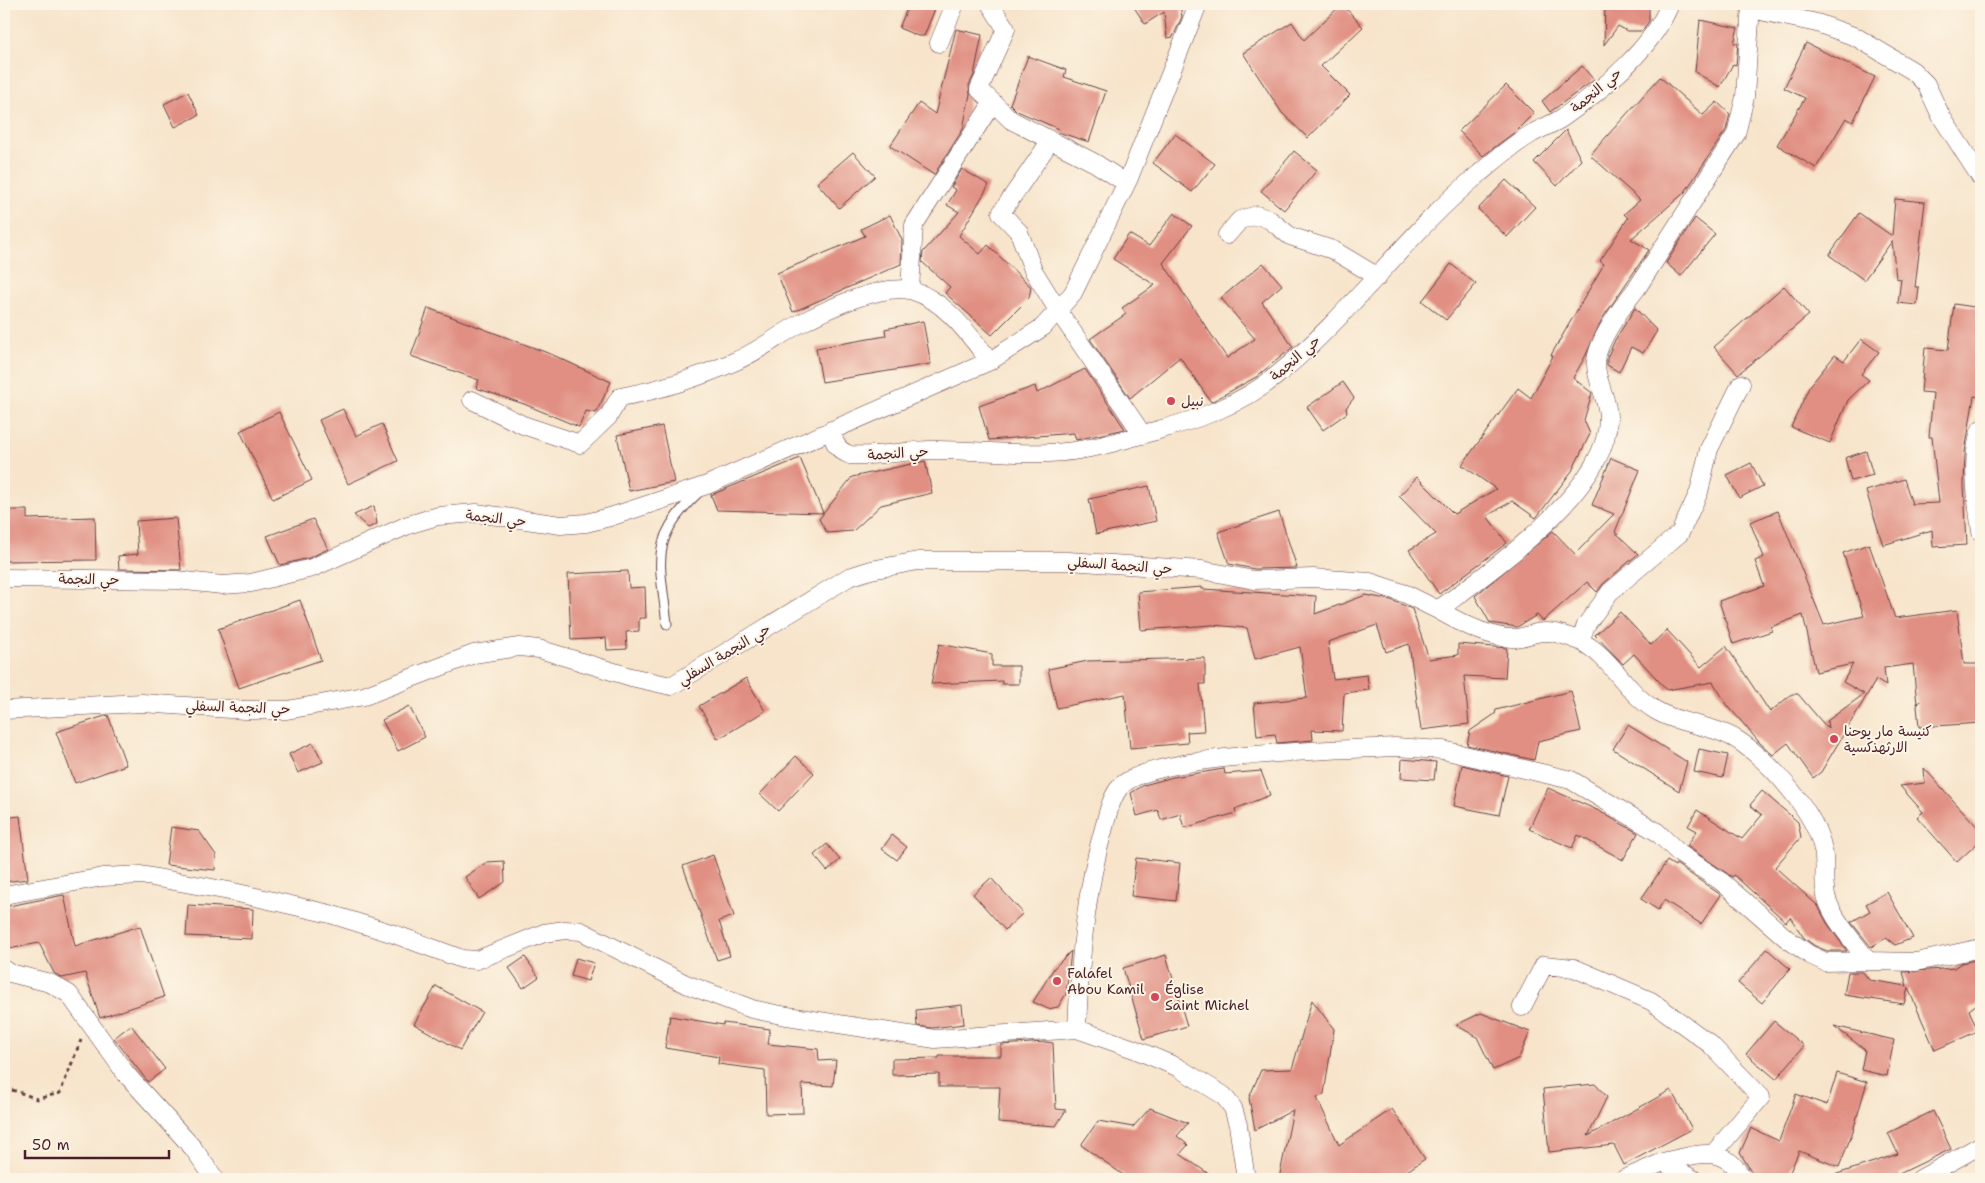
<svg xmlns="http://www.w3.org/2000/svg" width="1985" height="1183" viewBox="0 0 1985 1183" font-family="'Shantell Sans','Playpen Sans Arabic',sans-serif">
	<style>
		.building { fill: #e08f82 }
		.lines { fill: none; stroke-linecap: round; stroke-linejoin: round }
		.lane-casing { stroke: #643d43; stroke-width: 11 }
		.street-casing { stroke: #643d43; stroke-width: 19 }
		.path { stroke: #643d43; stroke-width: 3; stroke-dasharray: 4 4; stroke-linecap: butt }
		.lane { stroke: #fff; stroke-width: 9 }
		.street { stroke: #fff; stroke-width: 18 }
		.poi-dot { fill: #d1495b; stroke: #fcf5e5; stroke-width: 2 }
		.labels { text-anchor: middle; stroke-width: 4; stroke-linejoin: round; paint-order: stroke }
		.street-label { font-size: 14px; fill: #4a1f2b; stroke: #fcf5e5 }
		.poi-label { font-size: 14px; fill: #4a1f2b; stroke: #fcf5e5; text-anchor: start }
	</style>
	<rect width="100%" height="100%" fill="#fcf5e5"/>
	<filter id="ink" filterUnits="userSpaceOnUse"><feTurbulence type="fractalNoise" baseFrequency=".02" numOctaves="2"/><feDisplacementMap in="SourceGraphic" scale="10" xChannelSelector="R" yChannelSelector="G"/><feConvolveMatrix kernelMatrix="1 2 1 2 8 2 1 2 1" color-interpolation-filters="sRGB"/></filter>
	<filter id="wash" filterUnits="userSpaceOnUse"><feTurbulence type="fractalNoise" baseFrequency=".0096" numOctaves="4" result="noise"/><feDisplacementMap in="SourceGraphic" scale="20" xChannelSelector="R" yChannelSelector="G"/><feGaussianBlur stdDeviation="1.12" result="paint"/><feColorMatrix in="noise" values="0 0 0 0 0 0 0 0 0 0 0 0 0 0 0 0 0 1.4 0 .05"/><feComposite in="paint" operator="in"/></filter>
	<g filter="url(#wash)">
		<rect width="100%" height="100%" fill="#f7e4cb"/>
		<g id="blocks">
			<path class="building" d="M909,4h28l-13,32h-6l-19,-8z
				M1132,4h48l2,13 -9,20 -6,1 -3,-26 -19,12z
				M1342,4l21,23 -42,39 29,29 -42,43 -26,-25 -39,-60 49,-31 12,18z
				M1605,4h44v17l-7,10h-15l-9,-5 -14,19z
				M1700,20l38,8 -4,15h4l-2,22 -3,-1 -13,23 -25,-15z
				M956,29l26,6 -8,40 -5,10 1,9 -7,35 -29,46 -44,-29 29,-43 16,11z
				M1806,43l69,34 -22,45 -7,-4 -30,50 -39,-23 28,-47 -21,-10z
				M1028,56l38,14 -2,7 42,14 -17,51 -31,-10 1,-3 -42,-18 -7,-7z
				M1582,66l12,14 -44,32 -8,-11z
				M1660,77l43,38 14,-13 13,12 -4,16 -41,62 -54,47 18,11 -47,69 -16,36 -13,23 19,15 -8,27 6,14 -18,37 -36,47 -24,-17 -25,15 20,27 -68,51 -30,-44 27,-16 -37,-38 18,-19 37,37 42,-25 -34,-24 56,-77 13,10 22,-42 -2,-1 53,-91 -4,-3 28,-43 -4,-4 16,-14 -50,-45z
				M1506,85l28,28 -19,19 -32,24 -24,-25z
				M188,92l11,23 -24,12 -11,-23z
				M1566,130l15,30 -24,26 -23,-24z
				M1175,134l40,30 -23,28 -39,-29z
				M1294,151l23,19 -33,40 -23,-19z
				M853,152l22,24 -36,32 -22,-25z
				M962,169l27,16 -30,51 21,18 8,-9 43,42 -2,11 -37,37 -47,-42 5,-6 -28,-25 1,-10 36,-40 -12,-7 9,-15 -5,-3z
				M1506,180l29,27 -28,30 -29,-28z
				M1895,199l30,3 -10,85h4l-2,18 -19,-2 3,-24 -5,-1 -4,-37 -28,39 -35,-25 30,-42 33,23z
				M1174,213l18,13 -29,37 64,95 28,-19 -34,-41 42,-35 19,22 -20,17 31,45 -37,30 -45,25 -31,-45 -50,41 -40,-59 36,-25 -4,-6 33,-23 -42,-26 16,-25 20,12z
				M890,215l12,25 -1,24 -108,48 -16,-39 88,-37 -4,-7z
				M1695,218l20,16 -34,42 -15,-13z
				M1451,264l25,20 -30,36 -24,-19z
				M1784,286l25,29 -71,59 -24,-27z
				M1954,304l27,4 -1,89 -6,-1 -9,56 -1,34 3,59 -34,2 -1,-17 -49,15 -17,-54 38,-12 8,25 27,-1 -7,-66h-3l4,-44 -12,-1 4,-44 23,2z
				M428,308l125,47 58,27 -15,31 -10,-2 -7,16 -55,-23 -48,-16 3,-8 -68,-24z
				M1635,308l22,23 -14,22 -12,-6 -12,25 -12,-7v-7l8,-18z
				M923,321l8,43 -109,18 -6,-34 70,-12 -1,-7z
				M1861,339l18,13 -18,22 8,6 -21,20 -18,43 -39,-16 18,-40 26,-32 9,6z
				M1085,369l40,60 -49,11 -2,-7 -85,7 -10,-34 56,-20 2,7z
				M1343,382l11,16 -8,10 1,5 -24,17 -16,-23z
				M343,409l13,27 26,-12 16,37 -50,23 -29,-64z
				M279,412l33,68 -39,19 -33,-68z
				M662,426l12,56 -45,9 -12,-56z
				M1866,451l7,24 -22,6 -6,-23z
				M800,458l23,55 -106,-3 -6,-15z
				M1611,458l29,12 -25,62 23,22 -35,30 -6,8 -10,-10 -44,39 -6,-6 -20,12 -27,-4 -15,-27 78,-65 22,23 39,-40 -22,-9z
				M925,461l7,32 -51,12 -28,26 -26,2 -8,-14 33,-42z
				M1751,463l12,23 -24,12 -12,-23z
				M1149,486l7,35 -60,13 -7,-35z
				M374,506l3,18 -9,4 -14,-13z
				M4,510h23v9l68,-2 1,43 -92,1z
				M1778,511l46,114 40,-9 -21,-63 26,-9 26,74 62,-8 7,54h17v59l-62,4 -2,-21 3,-5 -3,3 -4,-40 -29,4 2,18 -10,-6 -55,92 -8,6 -25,-35 -15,12 -14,-13 -31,-36 -15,-24 -46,8 -33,-36 -11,10 -28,-29 25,-23 31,33 16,-15 34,37 25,-21 44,66 22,-18h6l30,35 -1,-8 37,-27 -21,-12 10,-18 -37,8 -13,-57 -32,12 1,4 -39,13 -14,-43 45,-15 -9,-25 9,-4 -14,-35z
				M1279,512l18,56 -42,1 -26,-5 -11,-32z
				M176,518l5,52 -62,-1 -1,-13 20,-2 -2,-33z
				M313,519l15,30 -19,9 -29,7 -13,-29z
				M628,571l1,17 16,-1 1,31h-7v13l-13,1 1,17 -20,1 -1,-12 -35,2 -3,-66z
				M1202,587v2l114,7 -1,18 51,-19 25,5 21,9 17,50 29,-4v-11l49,4 -2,30 -41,-2 5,48 -48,6 -12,-86 -23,8 -9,-27 -49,17 5,37 34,-4 2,15 -25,3 -2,38 -30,-1 1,10 -36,3 -2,-9 -18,2 -3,-33 53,-5 -7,-51 -45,12 -8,-31 -35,-3 -71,5 -3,-38z
				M300,600l21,60 -82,28 -21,-59z
				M939,644l53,10v12h27v18h-17v-3l-71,3z
				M1205,658v26h-5l4,47 -17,1 1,11 -58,5 -5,-54 -68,14 -9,-39 40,-8z
				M746,678l19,33 -47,28 -19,-33z
				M1571,691l10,40 -43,10 -4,19 -67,-15 3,-14 25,-17 1,-4z
				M409,706l16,31 -27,14 -16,-31z
				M108,715l18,50 -51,18 -19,-51z
				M1628,725l59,37 -8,29 -66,-42z
				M313,743l10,19 -25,11 -9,-19z
				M1699,749l29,6 -5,23 -29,-6z
				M796,756l18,17 -36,38 -18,-17z
				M1402,759l34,3 -2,18 -33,-2z
				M1462,765l46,11 -9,39 -45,-9z
				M1924,768l57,63v9l-24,22 -40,-45 6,-5 -23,-26 25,-3z
				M1224,769l1,5 36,-3 9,24 -35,14 1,4 -52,15 -4,-14 -19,6 -3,-10 -21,6 -6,-23 13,-8 29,-8z
				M1548,788l51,23 39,22 -15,27 -45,-25 -6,13 -43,-19z
				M1762,791l36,31 3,15 -26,30 43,39 9,17 20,28h-20l-12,-5 -11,-8 -14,-21 -4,5 -52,-47 -2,2 -45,-31 10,-15 -9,-5 9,-16 45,29 20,-24 -12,-10z
				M20,816l8,63 -24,3v-64z
				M171,827l28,4 17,24 -1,15 -49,-5z
				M892,835l15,12 -10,13 -15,-11z
				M827,844l13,16 -13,11 -13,-16z
				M713,855l21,61 -15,5 11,35 -13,4 -34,-94z
				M1136,858l44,5 -4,38 -45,-5z
				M504,861l1,21 -26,17 -14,-22 22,-15z
				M1667,861l8,5 1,-2 45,31 -20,29 -37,-24 -6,10 -17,-11z
				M991,878l32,35 -18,17 -32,-36z
				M1887,892l26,46 -18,7 -9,-7 -15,9 -20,-25 19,-11 -4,-7z
				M64,895l11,51 65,-20 24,71 -64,21 -15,-45 -23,5 -8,-5 -15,-30 -35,7v-43z
				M188,905l65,4 -1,30 -66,-3z
				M1767,949l23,20 -28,34 -24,-20z
				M1071,951l-5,43 -8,13 -10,2 -15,-7 21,-34z
				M1166,955l21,71 -43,13 -21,-71z
				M525,957l14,20 -16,11 -14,-20z
				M576,958l18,5 -6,18 -17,-5z
				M1981,959v42l-12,9 9,21 -43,19 -27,-62 -4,16 -60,-9 4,-23h15l6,8 38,6 -4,-14 51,-4 7,-5z
				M436,986l46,26 -22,38 -46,-26z
				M1312,1000l22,29 -10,65 -7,4 22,47 53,-36 33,50 -30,20h-116l14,-69 -38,20 -6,-32 12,-28 31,-1z
				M962,1005l2,19 -32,4 -15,-2 -1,-16z
				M1481,1013l49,19 -11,26 -26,12 -16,-33 -21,-12z
				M670,1016l53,9v-2l47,6 -2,15 50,5 1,12 17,-1 -3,26 -31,-2 1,29 -37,1 -1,-44 -47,-6 1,-7 -54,-9z
				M1774,1021l30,25 -28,33 -30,-25z
				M131,1025l34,44 -17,13 -34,-44z
				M1834,1026l60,14 -7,36 -26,-6 4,-20z
				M1045,1042l8,1 3,66 10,1 -10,16 -58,-4 2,-35h-61v-13l-47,1v-16l47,-1v-2h62v-11z
				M1837,1073l30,9 -14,49 -14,36 -40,-16 -12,28h-31l-16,-26 11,-25 28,13 17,-47 31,11z
				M1595,1084l12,13 -19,39 83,-46 21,39 -68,36 -10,-20 -65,7 -6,-63z
				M1150,1108l38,15 -11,13 11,9 -8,9 36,25h-87l-48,-34 17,-24 35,6z
				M1933,1111l18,38 -52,25 2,5h-69l-1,-3 67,-22 -10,-21z"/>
		</g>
	</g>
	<g filter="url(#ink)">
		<use href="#blocks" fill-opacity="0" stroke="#643d43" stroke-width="1"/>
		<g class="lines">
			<g class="lane-casing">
				<path id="lane" d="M667,624c-7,-63 -19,-85 32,-132"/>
			</g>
			<g class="street-casing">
				<path id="street" d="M990,4l16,25 -27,60 32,31 84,43 31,20
					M1751,4l-6,93 -9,37 -99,154c-13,16 -42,55 -41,76 0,18 13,37 12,55 0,71 -118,152 -170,191 19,11 49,27 73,28 11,1 22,-6 33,-6 11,-1 26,5 36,9 32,16 45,51 75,69 27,16 61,14 87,33 30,21 74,70 81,107 4,18 -2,34 5,52 8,21 27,41 40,59l48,1 65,-14
					M1751,9l66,14 39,14 57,34 13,13 15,32 40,62
					M939,43l16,-39
					M1051,140l-50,73 18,19 14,38 26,42 84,123
					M1227,235l13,-15 17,-5 13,5 20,16 43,14 45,27
					M910,290l4,-65 79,-123
					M472,400l51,25 57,19 28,-27 12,-20c40,-7 78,-19 116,-36 23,-10 43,-26 65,-38 26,-14 83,-41 112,-32 33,10 56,44 77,70
					M1981,429c-11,27 -4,74 0,103
					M831,430c3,13 6,20 19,25 27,2 53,-4 80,-5 39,-1 79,5 119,3 36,-1 71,-12 106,-22 44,-12 85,-26 121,-55 75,-61 130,-142 204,-203 16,-14 33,-28 51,-39 10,-6 22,-10 31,-16 39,-27 90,-69 108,-114
					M4,578l173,2 45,5 29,-2 61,-15 96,-43 30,-9 38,-3 85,12 25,-2 24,-6 97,-32 283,-124 53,-34 30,-34 56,-115 69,-174
					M1580,641l6,-16 24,-33 70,-59 19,-41 10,-43 32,-65
					M4,710l138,-7 103,7h42l77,-14 110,-42 45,-7 20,2 92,28 40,9 178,-109 22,-7 47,-9h150l134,9 52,10 59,-2 57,4 36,12 32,16
					M4,895l99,-18 38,-2 88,16 101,23 64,20 68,25 15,1 67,-27 21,-3 16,1 105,53 66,25 29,6 154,24 142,-10 57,20 43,18 46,28 10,13 5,17 8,54
					M4,969l6,4 40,10 19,11 57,80 67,74 22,31
					M1522,1007l22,-42 30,3 77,33 59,43 51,53 -47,56
					M1077,1029c3,-70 8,-138 28,-205 3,-12 7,-29 16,-38 33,-33 222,-36 274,-39l48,3 128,30 86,52 23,22 42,28 64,56 24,17 15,7 43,-1
					M1663,1162c34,-7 60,-20 80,17
					M1624,1179l39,-17 30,17
					M1920,1179l61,-34"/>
			</g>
			<path class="path" d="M4,1089l12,2 21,8 23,-6 21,-53"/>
			<use href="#lane" class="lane"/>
			<use href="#street" class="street"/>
		</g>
	</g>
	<g class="poi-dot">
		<circle cx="1171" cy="401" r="5"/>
		<circle cx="1834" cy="739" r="5"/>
		<circle cx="1057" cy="981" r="5"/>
		<circle cx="1155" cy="997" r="5"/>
	</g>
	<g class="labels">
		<g class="street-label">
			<text transform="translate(1596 90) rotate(-40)" y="5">حي النجمة</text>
			<text transform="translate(1295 358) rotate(-41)" y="5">حي النجمة</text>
			<text transform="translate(898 453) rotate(-4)" y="5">حي النجمة</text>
			<text transform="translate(496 518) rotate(6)" y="5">حي النجمة</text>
			<text transform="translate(1120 565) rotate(4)" y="5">حي النجمة السفلي</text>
			<text transform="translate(89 579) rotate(1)" y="5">حي النجمة</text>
			<text transform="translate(724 654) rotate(-31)" y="5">حي النجمة السفلي</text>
			<text transform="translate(238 707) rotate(2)" y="5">حي النجمة السفلي</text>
		</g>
		<g class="poi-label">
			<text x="1181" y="406">نبيل</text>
			<text x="1844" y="736">كنيسة مار يوحنا<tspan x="1844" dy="16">الارثهذكسية</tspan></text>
			<text x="1067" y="978">Falafel<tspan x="1067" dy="16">Abou Kamil</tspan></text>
			<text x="1165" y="994">Église<tspan x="1165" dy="16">Saint Michel</tspan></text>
		</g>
	</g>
	<rect width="1985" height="1183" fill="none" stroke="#fcf5e5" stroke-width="20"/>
	<path d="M25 1150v8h144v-8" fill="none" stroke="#4a1f2b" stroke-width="2.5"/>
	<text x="32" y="1150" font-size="15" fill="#4a1f2b" stroke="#fcf5e5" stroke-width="4" paint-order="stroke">50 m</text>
</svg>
